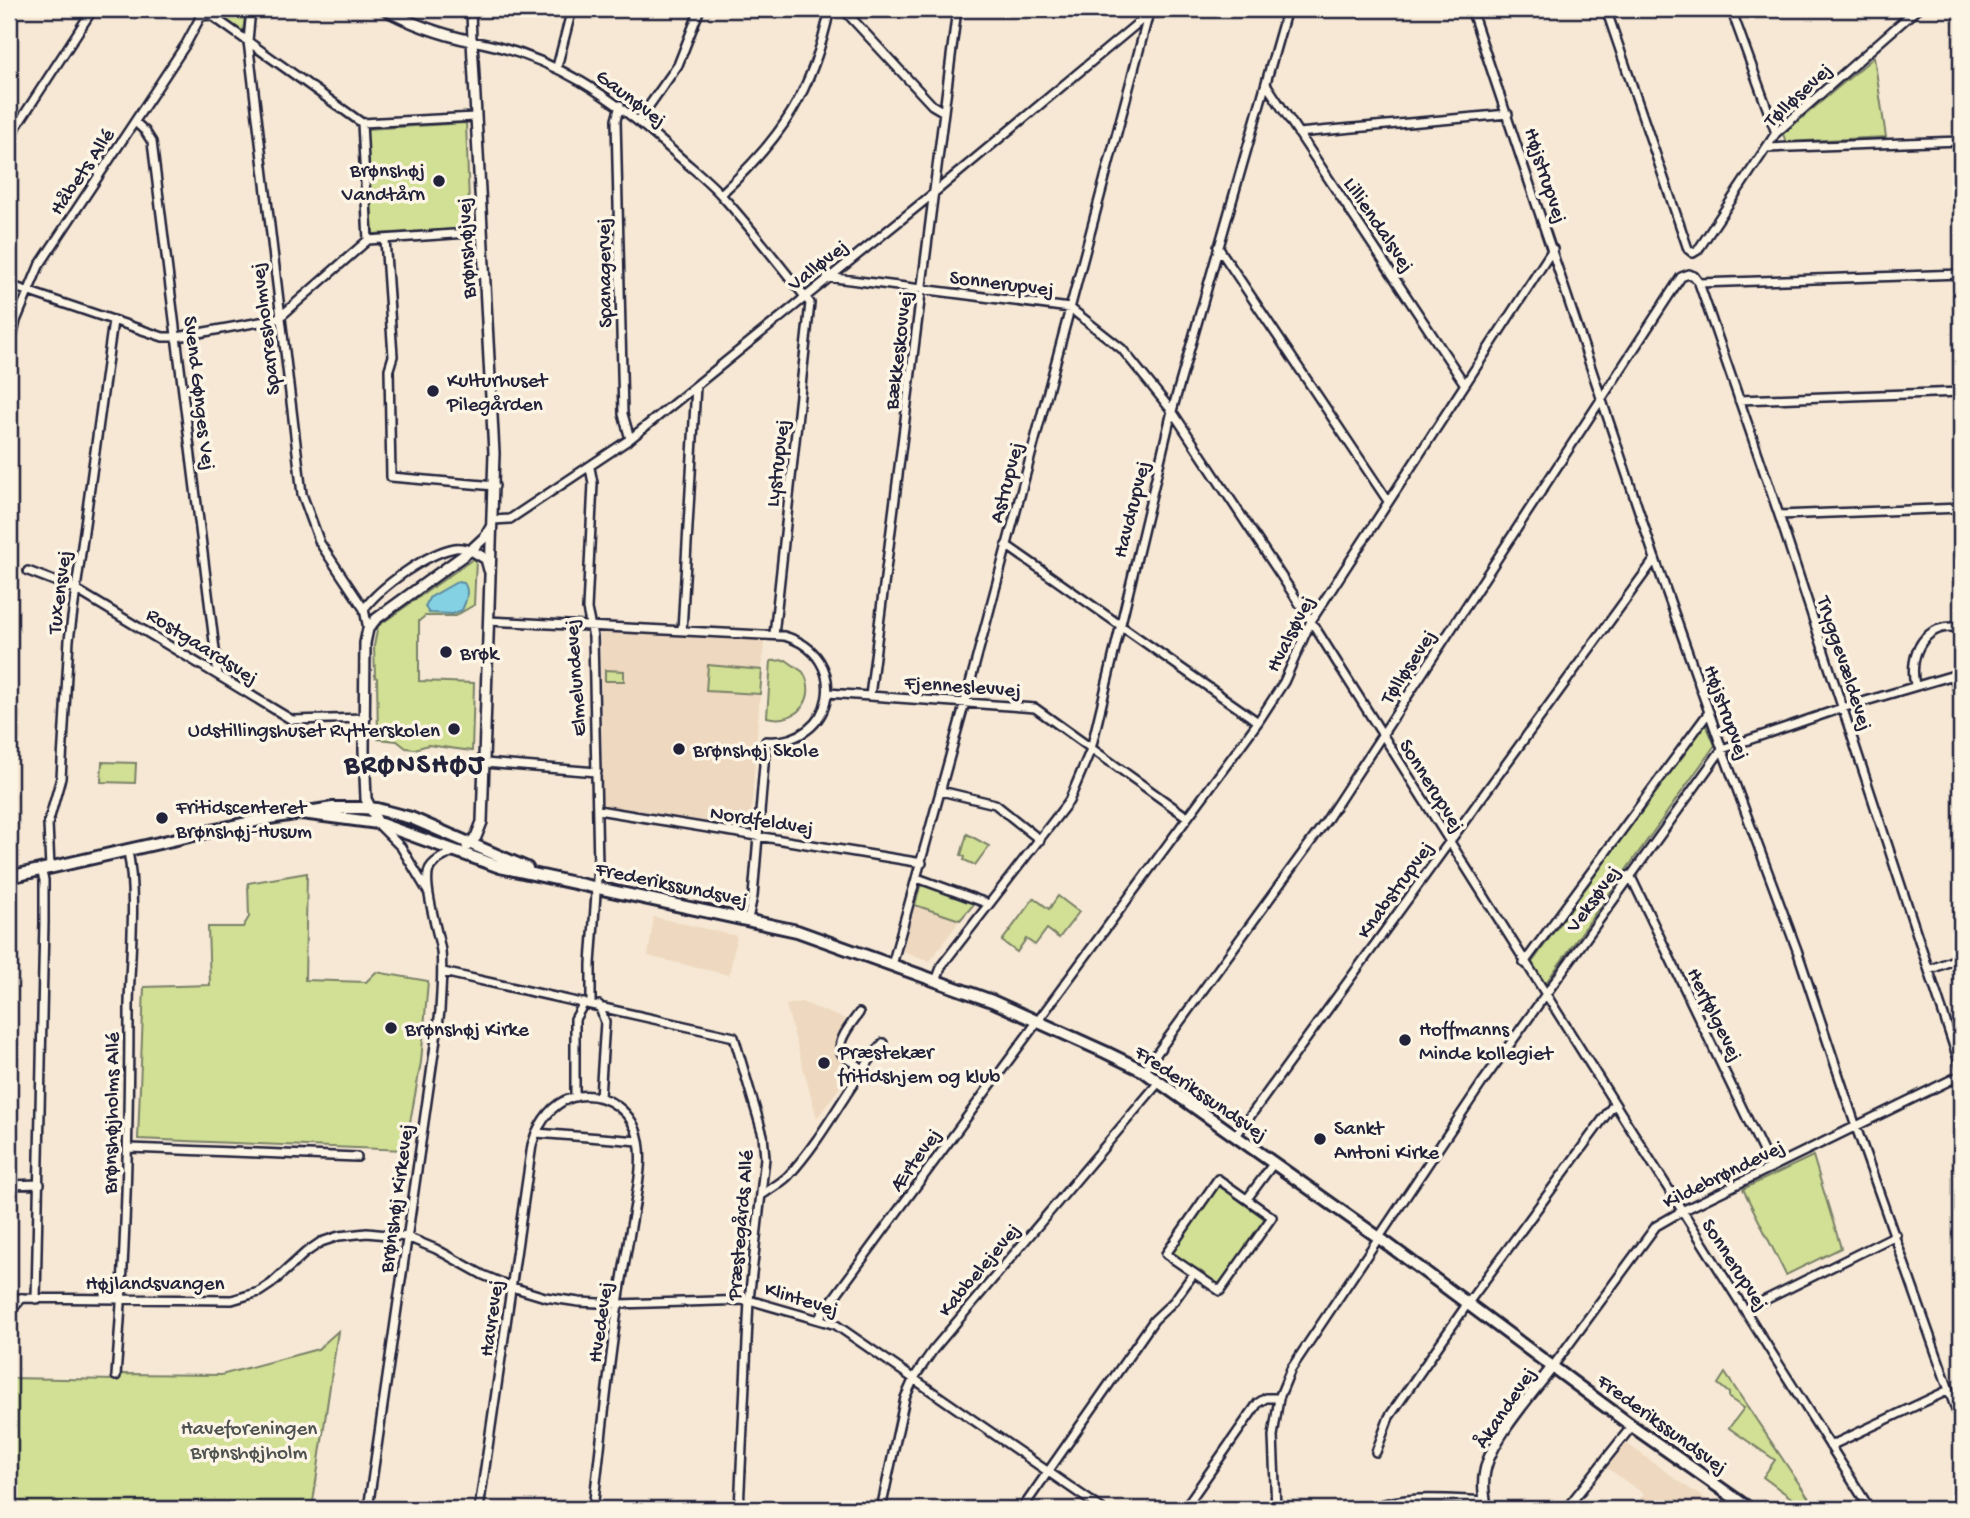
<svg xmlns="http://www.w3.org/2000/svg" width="1970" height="1518" viewBox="0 0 1970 1518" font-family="'Gochi Hand',sans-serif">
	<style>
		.built { fill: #eed8bf }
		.green { fill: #d1e094; stroke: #7a8168; stroke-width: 2 }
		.water { fill: #84d1e3; stroke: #5d8ba0; stroke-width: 2 }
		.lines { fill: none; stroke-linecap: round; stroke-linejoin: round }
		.minor-casing { stroke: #22223b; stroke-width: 12 }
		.tertiary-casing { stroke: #22223b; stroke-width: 14 }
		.secondary-casing { stroke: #22223b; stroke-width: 16 }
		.minor { stroke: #fcf5e5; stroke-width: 7 }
		.tertiary { stroke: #fcf5e5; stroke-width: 9 }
		.secondary { stroke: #fcf5e5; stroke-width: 10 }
		.poi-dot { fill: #22223b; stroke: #fcf5e5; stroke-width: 2.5 }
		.labels { text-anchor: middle; stroke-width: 7; stroke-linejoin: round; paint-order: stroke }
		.street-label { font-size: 21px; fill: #22223b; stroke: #fcf5e5 }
		.poi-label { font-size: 21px; fill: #22223b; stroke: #fcf5e5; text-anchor: start }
		.park-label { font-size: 21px; fill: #4e5251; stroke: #fcf5e5 }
		.district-label { font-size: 28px; font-weight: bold; letter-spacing: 2px; fill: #22223b; stroke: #fcf5e5 }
	</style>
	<rect width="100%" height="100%" fill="#f6e8d4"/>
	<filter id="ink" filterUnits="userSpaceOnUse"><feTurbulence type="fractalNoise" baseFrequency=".0143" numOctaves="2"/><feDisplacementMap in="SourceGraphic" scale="14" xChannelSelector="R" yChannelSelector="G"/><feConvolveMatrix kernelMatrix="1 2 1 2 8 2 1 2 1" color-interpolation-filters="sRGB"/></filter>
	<g filter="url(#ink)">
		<path class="built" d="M600,632l164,9 -14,187 -147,-23z
			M9,711h12v29h-12z
			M915,905l45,15 -30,41 -27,-10z
			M654,917l83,19 -8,39 -81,-19z
			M801,1002l44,17 -8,23v12l17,14 -37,50 -31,-113z
			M1626,1443l61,44 34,22h-89l12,-15 -37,-26z"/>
		<path class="green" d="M238,9h8l-3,23 -21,-15 1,-2z
			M1874,57l12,80 -100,5 -3,-8z
			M466,123l4,106 -97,5 -7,-105z
			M473,559l3,1 -2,45 -19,11h-30l-6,5v60l55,2 -2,68 -44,-6 -13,4 -9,-1 -9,-7 -19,-2 -1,-61 -2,-1 -1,-31 4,-20z
			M786,660l17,12c16,26 -7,53 -36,45l4,-56z
			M708,665l54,5 -2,24 -54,-3z
			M605,670l19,1v10h-19z
			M1706,724l9,21 -170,239 -14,-20 170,-239z
			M102,762l34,1 -1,20 -34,-1z
			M967,834l22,12 -14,19 -11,-5 1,-3 -4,-2z
			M307,873l-2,107 61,2 10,-10 52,9 -7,81 -16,88 -267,-11 6,-152 66,-2 -2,-58h35l6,-10 -1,-34z
			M921,883l54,20 -15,17 -45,-15z
			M1058,896l21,16 -20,26 -12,-9 -12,16 -9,-6 -9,13 -15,-11 32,-43 15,11z
			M1813,1156l28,92 -55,27 -43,-86z
			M1217,1184l49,36 -47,67 -46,-34z
			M338,1331l-26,178h-303v-131l107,2 5,-6 100,1 97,-26z
			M1725,1373l85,127 -5,8 -42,-31 12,-17 -46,-32 15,-20 -15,-10v-5l-11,-9z
			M1413,1503l60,2 1,4h-91z"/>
		<path class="water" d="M457,582l7,1c6,8 2,19 -2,27l-9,4 -24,-1 -4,-6 4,-9z"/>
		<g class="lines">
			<g class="minor-casing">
				<path id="minor" d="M195,9l6,7 10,-1 151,108 113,-6
					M251,9l-3,32 54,453 18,49 44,66 4,20
					M471,9l1,32c83,15 142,57 203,112 15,14 33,27 47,43 31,34 59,71 88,107l-36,332
					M843,9l89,96 12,7
					M1471,9l184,550 67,190 75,201 59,177 105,297
					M1606,9l82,240 5,4 5,-3 78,-117 141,-124
					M1731,9l45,124
					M211,15l17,-6
					M557,67l15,-58
					M1266,84l198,299
					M620,105l-4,15 7,294 7,25
					M639,120l39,-55 22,-56
					M135,122l10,9 7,11 66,532
					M362,123l6,117
					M1298,133l210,-19
					M9,138l84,-129
					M1766,148l195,-7
					M721,194c62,-57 91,-102 109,-185
					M385,239l8,117 -4,13 2,108 104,9
					M1218,247l170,254
					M827,277l243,31 52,41 50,62 139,210 559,888
					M1699,283l262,-9
					M9,285l154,52h14l94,-17 9,-3 88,-77 114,-8
					M9,353l7,-32 23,-55 147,-222 15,-28
					M1739,400l222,-8
					M590,468l3,15 -6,126 6,28 5,228 -7,99v40
					M1779,515l182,-7
					M493,520l17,-1 120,-80 299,-242 221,-184 54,-4
					M1006,545l252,177
					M28,571l47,18 217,131 74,-2
					M364,609c16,-22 63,-56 91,-61 5,-1 10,1 16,2
					M488,621l296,15c68,19 52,110 -18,105l-13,155 -5,23
					M682,631l14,-245
					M1954,675l7,29
					M1915,685c-7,-31 10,-64 46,-57
					M828,693l207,15 152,109
					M870,696l87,-687
					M485,763l112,9
					M941,791l54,13 45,36
					M598,810l324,53
					M380,826l21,21 27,45
					M50,868l-2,-44 13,-46 8,-138 44,-319
					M1630,875l141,293
					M917,878l72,26
					M1524,963l185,-251
					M892,965l73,-263 185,-693
					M1929,970l32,-13
					M443,972l291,65 29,98 2,23 -16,142 -10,209
					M936,981l6,-16 127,-164 22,-52 81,-338 115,-402
					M599,1005l6,17 -5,75
					M859,1013c-6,9 -26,31 -16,42 4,5 13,9 19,13
					M1144,1071l182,-250 355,-544 8,-3 5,2 5,7 80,232 182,553
					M575,1097v-78l9,-16
					M1235,1137l420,-578
					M129,1148l228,9
					M1218,1179l54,38 -52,74 -54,-37z
					M9,1185l31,-1
					M762,1195c8,-6 19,-12 26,-19 38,-41 60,-91 95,-133
					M1247,1199l26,-35
					M9,1298l223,2 27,-8 12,-8 34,-31 16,-11 18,-6 28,-3 40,4 29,12 47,26 29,12 33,10 34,5 39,2 131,-4 87,25 266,184
					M36,1299l8,-377v-42l-3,-10
					M1745,1310l151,-75
					M9,1313l13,-15
					M819,1318l439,-596 26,-40 27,-61 242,-372
					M1553,1366l103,-140 26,-15 279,-136
					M116,1376c10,-124 13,-247 13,-371 1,-49 8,-107 -1,-154
					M1830,1446l119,-56
					M1376,1452l13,-35 79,-114 146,-199
					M368,1509l72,-498c1,-21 3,-40 1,-60 -3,-19 -18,-66 -12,-81 3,-9 18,-15 26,-19
					M479,1509l53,-364 4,-12
					M593,1509c8,-68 15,-137 25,-205 5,-33 11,-66 17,-100 3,-20 8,-42 4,-63 -5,-28 -31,-49 -61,-45 -21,4 -33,18 -42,37l103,8
					M881,1509l24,-111 9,-20 19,-28 226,-268
					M1022,1509l132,-189 20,-19 20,-28
					M1184,1509l74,-106 8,-5h13
					M1276,1509l-3,-73 6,-38 12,-29 191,-286 240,-334 120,-41 119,-35
					M1367,1509c39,-15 78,-10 118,-8
					M1566,1509l66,-83"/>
			</g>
			<g class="tertiary-casing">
				<path id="tertiary" d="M384,9c29,16 56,25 88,32l22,412 -12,369 -6,15 -9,9
					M471,550l15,9 3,11
					M378,823l-12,-24 -2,-49 1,-107 3,-14 8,-10 95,-69 14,-13 6,-10
					M1487,1509c-3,-12 -5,-25 -2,-38 6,-32 48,-78 68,-105"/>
			</g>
			<g class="secondary-casing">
				<path id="secondary" d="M302,813l76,10 122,44 297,64 195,70 113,51 39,19 15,11 219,155 254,189 118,83
					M9,877l260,-59 64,-10h28l16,1 34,9 116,50"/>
			</g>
			<use href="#minor" class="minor"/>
			<use href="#tertiary" class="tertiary"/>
			<use href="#secondary" class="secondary"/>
		</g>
	</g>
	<g class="poi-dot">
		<circle cx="439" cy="181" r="7"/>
		<circle cx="433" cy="391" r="7"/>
		<circle cx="446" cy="652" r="7"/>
		<circle cx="454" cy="729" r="7"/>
		<circle cx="679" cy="749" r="7"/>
		<circle cx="162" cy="818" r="7"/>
		<circle cx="391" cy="1028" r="7"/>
		<circle cx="1405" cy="1040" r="7"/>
		<circle cx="824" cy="1063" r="7"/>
		<circle cx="1320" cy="1139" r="7"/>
	</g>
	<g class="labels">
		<g class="street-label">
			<text transform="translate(1797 94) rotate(-43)" y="7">Tølløsevej</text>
			<text transform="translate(632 97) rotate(37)" y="7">Gaunøvej</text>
			<text transform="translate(81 171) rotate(-56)" y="7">Håbets Allé</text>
			<text transform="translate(1547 175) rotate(72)" y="7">Højstrupvej</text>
			<text transform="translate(1380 224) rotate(56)" y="7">Lilliendalsvej</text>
			<text transform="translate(465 248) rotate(-93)" y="7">Brønshøjvej</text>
			<text transform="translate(817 264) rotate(-38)" y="7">Valløvej</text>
			<text transform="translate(603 273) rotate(-91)" y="7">Spanagervej</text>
			<text transform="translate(1002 282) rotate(7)" y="7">Sonnerupvej</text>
			<text transform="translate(264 329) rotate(-97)" y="7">Sparresholmvej</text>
			<text transform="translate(897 350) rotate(-83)" y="7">Bækkeskovvej</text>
			<text transform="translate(201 393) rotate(83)" y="7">Svend Gønges Vej</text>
			<text transform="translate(776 463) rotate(-83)" y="7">Lystrupvej</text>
			<text transform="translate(1005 482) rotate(-75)" y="7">Astrupvej</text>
			<text transform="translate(1130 509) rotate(-76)" y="7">Havdrupvej</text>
			<text transform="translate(58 592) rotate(-83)" y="7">Tuxensvej</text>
			<text transform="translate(1289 633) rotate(-63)" y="7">Hvalsøvej</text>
			<text transform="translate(203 645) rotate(32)" y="7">Rostgaardsvej</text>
			<text transform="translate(1846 663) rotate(72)" y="7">Tryggevældevej</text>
			<text transform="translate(1407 666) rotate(-57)" y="7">Tølløsevej</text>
			<text transform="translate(574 678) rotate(-94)" y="7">Elmelundevej</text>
			<text transform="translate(963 685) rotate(4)" y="7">Fjenneslevvej</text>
			<text transform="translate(1728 712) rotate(70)" y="7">Højstrupvej</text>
			<text transform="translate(1433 785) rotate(58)" y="7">Sonnerupvej</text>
			<text transform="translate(762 819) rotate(9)" y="7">Nordfeldvej</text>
			<text transform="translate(672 883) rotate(12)" y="7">Frederikssundsvej</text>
			<text transform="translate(1394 889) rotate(-54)" y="7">Knabstrupvej</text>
			<text transform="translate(1592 898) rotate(-54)" y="7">Veksøvej</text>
			<text transform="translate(1716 1014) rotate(64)" y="7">Herfølgevej</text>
			<text transform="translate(1202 1092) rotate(34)" y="7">Frederikssundsvej</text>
			<text transform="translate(110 1113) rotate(-89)" y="7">Brønshøjholms Allé</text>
			<text transform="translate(914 1159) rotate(-54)" y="7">Ærtevej</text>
			<text transform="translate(1723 1173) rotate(-26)" y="7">Kildebrøndevej</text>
			<text transform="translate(395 1198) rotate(-82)" y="7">Brønshøj Kirkevej</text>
			<text transform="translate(739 1225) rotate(-85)" y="7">Præstegårds Allé</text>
			<text transform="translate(1736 1264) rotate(57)" y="7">Sonnerupvej</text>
			<text transform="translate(978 1269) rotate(-50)" y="7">Kabbelejevej</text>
			<text x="155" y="1289">Højlandsvangen</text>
			<text transform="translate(802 1298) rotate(17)" y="7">Klintevej</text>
			<text transform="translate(490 1318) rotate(-82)" y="7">Havrevej</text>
			<text transform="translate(599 1322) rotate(-82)" y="7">Hvedevej</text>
			<text transform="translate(1504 1407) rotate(-56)" y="7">Åkandevej</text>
			<text transform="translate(1663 1423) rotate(36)" y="7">Frederikssundsvej</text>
		</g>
		<g class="poi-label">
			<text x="425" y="176" text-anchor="end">Brønshøj<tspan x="425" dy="24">Vandtårn</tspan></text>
			<text x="447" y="386">Kulturhuset<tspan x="447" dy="24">Pilegården</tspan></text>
			<text x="460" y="659">Brøk</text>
			<text x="440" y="736" text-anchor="end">Udstillingshuset Rytterskolen</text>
			<text x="693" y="756">Brønshøj Skole</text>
			<text x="176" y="813">Fritidscenteret<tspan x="176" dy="24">Brønshøj-Husum</tspan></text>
			<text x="405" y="1035">Brønshøj Kirke</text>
			<text x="1419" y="1035">Hoffmanns<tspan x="1419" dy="24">Minde kollegiet</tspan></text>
			<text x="838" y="1058">Præstekær<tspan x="838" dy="24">fritidshjem og klub</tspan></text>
			<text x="1334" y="1134">Sankt<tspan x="1334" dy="24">Antoni Kirke</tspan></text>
		</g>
		<g class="park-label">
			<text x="249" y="1434">Haveforeningen<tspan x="249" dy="24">Brønshøjholm</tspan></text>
		</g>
		<g class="district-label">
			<text x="415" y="772">BRØNSHØJ</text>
		</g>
	</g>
	<rect width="1970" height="1518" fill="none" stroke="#fcf5e5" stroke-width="35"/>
	<rect x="18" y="18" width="1935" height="1483" fill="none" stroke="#22223b" stroke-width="2.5" filter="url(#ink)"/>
</svg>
